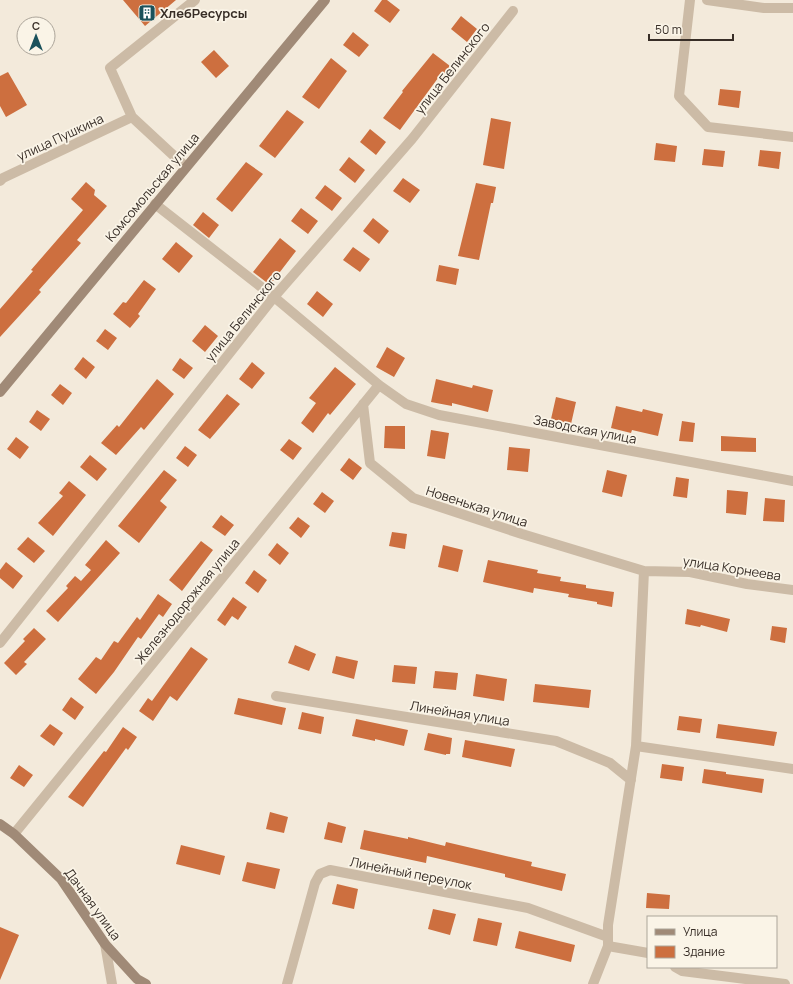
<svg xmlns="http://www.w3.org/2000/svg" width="793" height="984" viewBox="0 0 793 984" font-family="Manrope,sans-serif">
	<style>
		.building { fill: #cd6f3f }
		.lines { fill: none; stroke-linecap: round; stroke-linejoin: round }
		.street { stroke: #ccbba6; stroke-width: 10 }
		.secondary { stroke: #a08a77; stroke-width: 10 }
		.labels { text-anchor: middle; stroke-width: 3.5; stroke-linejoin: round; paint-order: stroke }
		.poi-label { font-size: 13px; font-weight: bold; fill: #382e27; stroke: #faf4e7; text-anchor: start }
		.street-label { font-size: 13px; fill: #382e27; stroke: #faf4e7 }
	</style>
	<rect width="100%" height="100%" fill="#f3eadb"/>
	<path class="building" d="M123,0h53l-31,26z
		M382,0h5l13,10 -10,13 -16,-12z
		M461,16l16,13 -10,13 -16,-13z
		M353,32l16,13 -10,12 -16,-12z
		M214,50l15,16 -13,12 -15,-16z
		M433,53l17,13 -10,13 -2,-1 -38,52 -17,-12 20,-26 -1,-1z
		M331,58l16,13 -28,38 -17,-12z
		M8,72l19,33 -21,12 -6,-11v-30z
		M720,89l21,2 -2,17 -21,-3z
		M287,110l17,12 -29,36 -16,-12z
		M491,118l20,4 -7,47 -21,-4z
		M370,129l16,13 -10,13 -16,-13z
		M656,143l21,3 -2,16 -21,-2z
		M704,149l21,2 -2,16 -21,-2z
		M760,150l21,2 -2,17 -21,-3z
		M349,157l16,13 -10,13 -16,-13z
		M246,162l17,12 -31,38 -16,-13z
		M403,178l17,12 -10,13 -17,-12z
		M86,182l9,8 -1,5 13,11 -30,34 4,3 -42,47 2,2 -41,45v-28l33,-38 -2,-1 52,-60 -12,-11z
		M476,183l20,4 -3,16h-2l-12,57 -21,-4z
		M325,185l17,13 -10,13 -17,-13z
		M301,208l17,13 -10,13 -17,-13z
		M203,212l16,13 -10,13 -16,-13z
		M373,218l16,13 -10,13 -16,-13z
		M280,238l16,13 -26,34 -17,-13z
		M176,242l17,14 -14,17 -17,-14z
		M353,247l17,12 -10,13 -17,-12z
		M439,265l20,4 -3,16 -20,-4z
		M144,280l12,9 -18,25 2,2 -10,12 -17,-14 10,-12 3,1z
		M317,291l16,13 -10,13 -16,-13z
		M205,325l13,11 -13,16 -13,-11z
		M105,329l12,9 -9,12 -12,-9z
		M387,347l18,11 -11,19 -18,-10z
		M83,357l12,10 -9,12 -12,-10z
		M180,358l13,10 -9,11 -12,-9z
		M252,362l13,11 -13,16 -13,-10z
		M335,367l21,17 -26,31 -2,-2 -15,20 -12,-10 15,-20 -7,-5z
		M157,379l17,15 -30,36 -3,-3 -25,28 -15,-12 16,-18 2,2z
		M436,379l36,9 1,-3 20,5 -5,22 -36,-9v3l-21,-4z
		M60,384l12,9 -9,12 -12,-10z
		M227,394l13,10 -30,35 -12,-9z
		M556,397l20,5 -5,22 -20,-5z
		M616,406l26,6 1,-3 20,5 -5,22 -26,-6 -1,3 -20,-5z
		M37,410l13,9 -9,12 -12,-9z
		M682,421l13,2 -2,19 -14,-1z
		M385,426h20v23l-21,-1z
		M431,430l18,3 -4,26 -18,-3z
		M721,436l35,2v14l-35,-1z
		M16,437l13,10 -9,12 -13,-10z
		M289,439l13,9 -9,12 -13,-10z
		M185,446l12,9 -9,12 -12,-9z
		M509,447l21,2 -2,23 -21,-2z
		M90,455l17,14 -10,12 -17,-14z
		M349,458l13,10 -9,12 -13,-10z
		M164,470l13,10 -17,21 7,6 -28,36 -21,-17z
		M607,470l20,5 -5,22 -20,-5z
		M676,477l13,2 -2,19 -14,-2z
		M69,481l17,14 -33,41 -15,-13 25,-27 -4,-3z
		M727,490l21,2 -2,23 -20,-2z
		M322,492l12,9 -9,12 -12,-9z
		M765,498l20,2 -1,22 -21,-1z
		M221,515l13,10 -9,11 -13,-9z
		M298,517l12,9 -9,12 -12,-10z
		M392,532l15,2 -2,15 -16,-3z
		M28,537l17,14 -11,12 -17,-14z
		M106,540l14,13 -62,69 -12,-11 22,-23 -2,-2 9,-10 6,5 10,-11 -6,-5z
		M201,541l12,9 -31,41 -13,-11z
		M277,543l12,10 -9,12 -12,-10z
		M443,545l20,5 -5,22 -20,-5z
		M488,560l50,10 -1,3 24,4 -1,4 26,4v3l28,4 -2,15 -15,-3v-2l-29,-5 1,-3 -35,-6 -1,5 -50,-11z
		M6,562l17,14 -10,13 -13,-11v-8z
		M254,570l13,10 -9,13 -13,-10z
		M158,594l14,10 -9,13 -4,-3 -18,25 -3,-2 -24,35 -18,22 -18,-15 18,-22 5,3 13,-19 4,2 19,-26 3,3z
		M233,597l14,10 -9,13 -6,-4 -7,10 -8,-6z
		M687,609l43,10 -3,13 -26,-7 -1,2 -15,-3z
		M772,626l15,2 -2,15 -15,-3z
		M34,628l12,11 -22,23 3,2 -11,11 -12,-12 21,-22 -2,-2z
		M295,645l21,9 -7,17 -21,-8z
		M191,647l17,12 -31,42 -7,-5 -17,25 -14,-10 9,-13 4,3z
		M336,656l22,5 -4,18 -22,-6z
		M394,665l23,2 -2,17 -23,-2z
		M435,671l23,2 -2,17 -23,-2z
		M476,674l31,5 -3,22 -31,-5z
		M535,684l56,6 -2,18 -56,-6z
		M71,697l13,10 -9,13 -13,-10z
		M238,698l48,10 -4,17 -48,-11z
		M302,712l22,5 -3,17 -23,-5z
		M679,716l23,3 -2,14 -23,-3z
		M356,719l52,11 -4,16 -29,-7v2l-23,-5z
		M50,724l13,9 -9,13 -14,-10z
		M718,724l59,8 -3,14 -58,-8z
		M123,727l14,10 -9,13 -2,-2 -43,59 -15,-10 36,-46 2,1z
		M428,733l24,5 -2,16h-4v1l-22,-5z
		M465,740l50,9 -4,18 -49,-10z
		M662,764l22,3 -2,14 -22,-3z
		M19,765l14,10 -9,12 -14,-9z
		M704,769l22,3v2l38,5 -2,14 -60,-10z
		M270,812l18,5 -4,16 -18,-4z
		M328,822l18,5 -4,16 -18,-4z
		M364,830l44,9v-2l37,9 1,-4 86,20 -1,4 35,8 -4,17 -57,-14v-3l-78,-18 -1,7 -66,-14z
		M181,845l44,11 -5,19 -44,-11z
		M247,862l33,7 -5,20 -33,-8z
		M337,884l21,5 -4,20 -22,-5z
		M647,893l23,2 -1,14 -23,-1z
		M433,909l23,5 -6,21 -22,-6z
		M478,918l24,5 -5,23 -24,-5z
		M0,927l19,8 -19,45z
		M519,931l56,14 -4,17 -56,-14z"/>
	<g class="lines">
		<path class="street" d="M690,0l-11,96 29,31 85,10
			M707,0l57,8h29
			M186,167l-54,-50 -22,-49 85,-68
			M0,181l3,-3 129,-61
			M155,204l119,93 105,88 27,19 33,11 354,66
			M363,404l7,59 43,35 109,36 122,37 46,1 57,12 46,6
			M0,643l274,-346 138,-158 101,-128
			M276,696l280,45 54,22 21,17
			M636,746l157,23
			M14,834l365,-449
			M105,944l7,40
			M608,946l40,7
			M675,967l7,4 103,13
			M287,984l28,-101 5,-9 10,-4 198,38 80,29
			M593,984l15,-38v-21l28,-179 8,-175"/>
		<path class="secondary" d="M0,392l325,-392
			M0,824l14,10 47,45 44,65 32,35 9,5"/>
	</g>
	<defs>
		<g id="building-square" transform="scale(0.9)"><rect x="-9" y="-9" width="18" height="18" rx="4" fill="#1a515b" stroke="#faf4e7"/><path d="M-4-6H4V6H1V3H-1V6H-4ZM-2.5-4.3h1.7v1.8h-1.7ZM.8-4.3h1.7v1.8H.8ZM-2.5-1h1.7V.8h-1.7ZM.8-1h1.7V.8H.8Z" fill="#fff"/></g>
	</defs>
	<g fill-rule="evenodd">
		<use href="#building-square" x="147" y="13"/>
	</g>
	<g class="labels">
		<g class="poi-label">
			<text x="160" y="18">ХлебРесурсы</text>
		</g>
		<g class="street-label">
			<text transform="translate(452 68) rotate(-52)" y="5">улица Белинского</text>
			<text transform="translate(60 137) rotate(-25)" y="5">улица Пушкина</text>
			<text transform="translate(152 187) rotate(-50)" y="5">Комсомольская улица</text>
			<text transform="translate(243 316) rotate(-51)" y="5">улица Белинского</text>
			<text transform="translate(585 429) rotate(11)" y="5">Заводская улица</text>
			<text transform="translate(477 506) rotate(18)" y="5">Новенькая улица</text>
			<text transform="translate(732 568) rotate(9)" y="5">улица Корнеева</text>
			<text transform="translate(187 601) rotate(-51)" y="5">Железнодорожная улица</text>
			<text transform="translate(460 713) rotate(9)" y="5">Линейная улица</text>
			<text transform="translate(411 873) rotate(11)" y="5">Линейный переулок</text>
			<text transform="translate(93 904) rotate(54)" y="5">Дачная улица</text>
		</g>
	</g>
	<rect x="647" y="916" width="130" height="52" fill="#faf4e7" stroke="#aca59a"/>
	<rect x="655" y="929" width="20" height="6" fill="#a08a77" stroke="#aca59a"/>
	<text x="683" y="936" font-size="12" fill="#382e27">Улица</text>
	<rect x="655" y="946" width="20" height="12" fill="#cd6f3f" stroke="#aca59a"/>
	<text x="683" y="956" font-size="12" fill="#382e27">Здание</text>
	<g transform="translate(36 36)"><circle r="19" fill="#faf4e7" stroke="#aca59a"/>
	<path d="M0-3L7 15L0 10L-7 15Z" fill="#1a515b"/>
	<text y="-6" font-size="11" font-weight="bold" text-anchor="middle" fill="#382e27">С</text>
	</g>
	<path d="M649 34v6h84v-6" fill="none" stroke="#382e27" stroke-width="2"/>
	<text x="655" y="34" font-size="12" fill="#382e27" stroke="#faf4e7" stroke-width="3" paint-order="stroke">50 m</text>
</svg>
